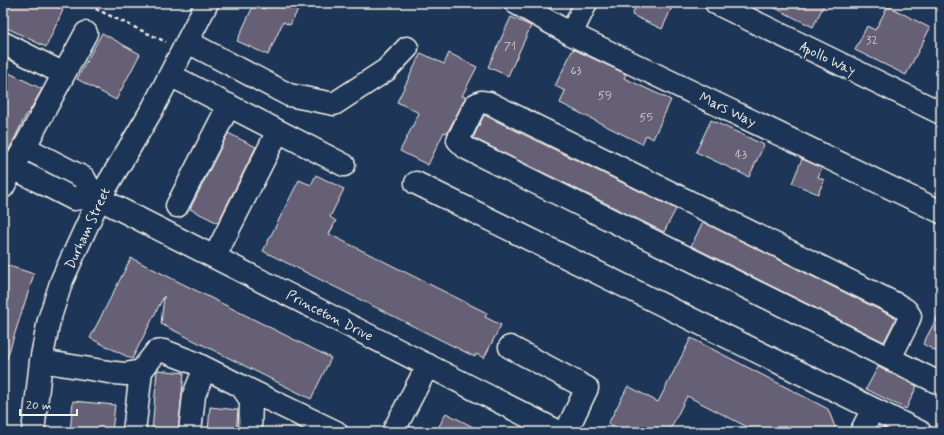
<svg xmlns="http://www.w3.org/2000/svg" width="944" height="435" viewBox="0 0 944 435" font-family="Mynerve,sans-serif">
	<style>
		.building { fill: #666176; stroke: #f4f1e8 }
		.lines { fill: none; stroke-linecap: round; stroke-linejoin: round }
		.minor-casing { stroke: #f4f1e8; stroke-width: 25 }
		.path { stroke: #f4f1e8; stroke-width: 2.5; stroke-dasharray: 4 3; stroke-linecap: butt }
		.minor { stroke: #1d3557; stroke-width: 22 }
		.labels { text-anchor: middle; stroke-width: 3.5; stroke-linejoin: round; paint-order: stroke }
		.number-label { font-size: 12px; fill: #d0cdcc }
		.street-label { font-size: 14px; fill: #f4f1e8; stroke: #1d3557 }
	</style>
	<rect width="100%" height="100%" fill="#1d3557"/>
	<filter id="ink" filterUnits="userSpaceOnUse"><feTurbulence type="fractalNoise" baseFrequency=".025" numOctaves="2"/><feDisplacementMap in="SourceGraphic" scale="8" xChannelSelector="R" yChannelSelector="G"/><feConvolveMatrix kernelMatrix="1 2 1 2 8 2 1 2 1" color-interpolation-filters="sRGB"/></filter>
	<g filter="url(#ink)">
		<path class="building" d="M9,3h40l14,7 -17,37 -43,-21v-10z
			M267,3h17l14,7 -8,15 -7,-3 -15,33 -31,-14 17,-37 10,5z
			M637,3h37l-12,26 -30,-14z
			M765,3h60l-12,24z
			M888,6l42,22 -24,47 -51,-25 12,-24 8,4z
			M511,17l20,9 -23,50 -20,-9z
			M102,33l38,21 -24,46 -39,-21z
			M573,49l53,25 -2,4 47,22 -18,39 -7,-4 -4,9 -82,-41 5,-12 -10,-5z
			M421,53l23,11 5,-11 28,14 -15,29 4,1 -19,36 -3,-1 -16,33 -28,-14 19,-38 -22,-11z
			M3,70l39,19 -14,25 -1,-1 -20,41h-4z
			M484,115l192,94 -12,23 -191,-94z
			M711,120l53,25 -15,32 -53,-25z
			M228,133l28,14 -38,76 -28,-14z
			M802,159l20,9 -4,9 6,3 -6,14 -26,-11z
			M316,175l28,14 -14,28 6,4 -7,13 158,79 -2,4 16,8 -17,33 -8,-4 -1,3 -212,-106 36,-71 12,5z
			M703,222l193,96 -12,24 -193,-96z
			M131,258l200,100 -20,41 -150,-75 3,-28 -32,63 -42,-21z
			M3,264l31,10 -28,87h-3z
			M941,310v44l-18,-10z
			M691,338l137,71 9,23h-80l-70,-36 -18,36h-45l-16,-8 20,-38 30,16z
			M878,367l39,19 -11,23 -40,-20z
			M157,370l27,3 -6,59h-26z
			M73,401l42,4 -3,27h-42z
			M210,407l28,3 -2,22h-28z
			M446,413l37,19h-47z"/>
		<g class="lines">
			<g class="minor-casing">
				<path id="minor" d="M516,3l55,31 370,178
					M716,3l225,110
					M571,34l15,-31
					M188,42l101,53 45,9 52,-34 21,-22
					M3,43l61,31
					M170,75l174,90
					M24,147l60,31 10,18
					M3,166l10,2 61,31 20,-3 465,236
					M416,183l504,249
					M3,187l83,-154
					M177,206l52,-101
					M215,256l63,-125
					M510,347l77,41 -21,44
					M890,358l17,-34 3,-8 -4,-6 -8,-5 -409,-202 -8,-1 -6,3 -17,35 8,8c159,78 316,158 475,236
					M41,361l74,12 11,1 15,-3 15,-19 8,-1 31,12 46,23 10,14 -1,32
					M241,386l95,46
					M33,432l8,-71 8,-41 13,-40 37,-81 54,-91 54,-105
					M134,432l7,-61
					M190,432l4,-37 11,-27
					M393,432l35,-67
					M861,432l12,-23"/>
			</g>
			<path class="path" d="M83,3l83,39"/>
			<use href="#minor" class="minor"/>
		</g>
	</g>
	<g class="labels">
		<g class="number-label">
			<text x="872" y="44">32</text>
			<text x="510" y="50">71</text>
			<text x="576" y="74">63</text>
			<text x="605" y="99">59</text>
			<text x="646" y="121">55</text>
			<text x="741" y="158">43</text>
		</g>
		<g class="street-label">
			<text transform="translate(828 58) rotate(26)" y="5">Apollo Way</text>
			<text transform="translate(728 109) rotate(26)" y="5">Mars Way</text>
			<text transform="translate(87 228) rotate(-65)" y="5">Durham Street</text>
			<text transform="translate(330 315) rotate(27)" y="5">Princeton Drive</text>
		</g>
	</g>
	<rect width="944" height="435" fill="none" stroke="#1d3557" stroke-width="16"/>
	<rect x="8" y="8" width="928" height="419" fill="none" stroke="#f4f1e8" stroke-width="1.5" filter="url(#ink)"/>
	<path d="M20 409v6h57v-6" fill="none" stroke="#f4f1e8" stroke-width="2"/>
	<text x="26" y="409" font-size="12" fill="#f4f1e8" stroke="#1d3557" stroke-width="3" paint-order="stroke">20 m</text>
</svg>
